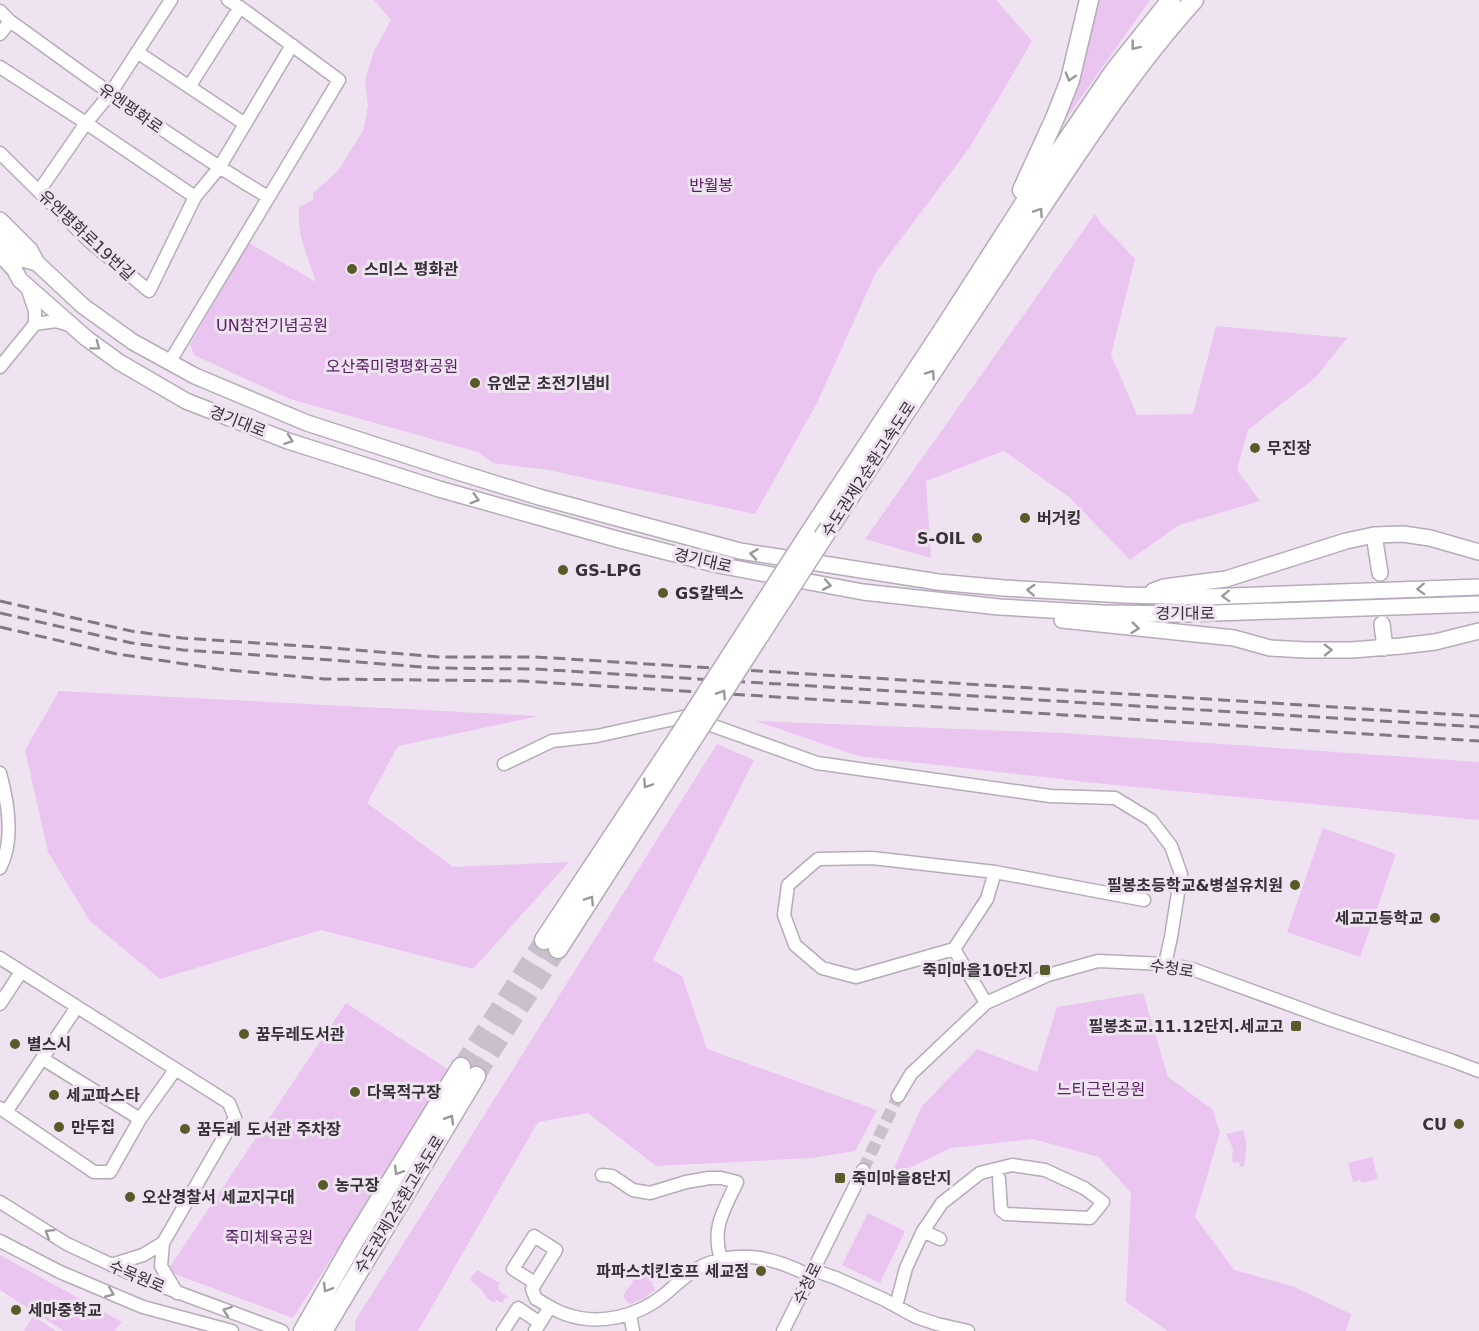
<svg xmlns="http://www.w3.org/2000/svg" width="1479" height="1331" viewBox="0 0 1479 1331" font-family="'DejaVu Sans','Noto Sans KR',sans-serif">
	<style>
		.green { fill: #e9c5f0 }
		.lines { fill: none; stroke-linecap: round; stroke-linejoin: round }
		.minor-tunnel { stroke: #cabfcc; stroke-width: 12; stroke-dasharray: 12 6; stroke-linecap: butt }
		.highway-tunnel { stroke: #cabfcc; stroke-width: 18; stroke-dasharray: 18 9; stroke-linecap: butt }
		.minor-casing { stroke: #b6abb8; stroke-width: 15 }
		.major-casing { stroke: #b6abb8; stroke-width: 18 }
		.highway-casing { stroke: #b6abb8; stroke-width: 21 }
		.minor { stroke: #fff; stroke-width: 12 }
		.major { stroke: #fff; stroke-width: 15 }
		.highway { stroke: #fff; stroke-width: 18 }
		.rail { stroke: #807981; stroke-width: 3; stroke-dasharray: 12 6; stroke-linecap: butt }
		.highway-bridge-casing { stroke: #b6abb8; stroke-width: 21; stroke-linecap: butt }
		.highway-bridge { stroke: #fff; stroke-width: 18 }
		.oneway { stroke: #9a989a }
		.poi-dot { fill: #585b28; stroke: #efe3f1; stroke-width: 2 }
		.labels { text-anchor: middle; stroke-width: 6; stroke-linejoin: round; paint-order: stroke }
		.street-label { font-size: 16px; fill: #353136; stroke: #efe3f1 }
		.park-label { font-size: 16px; fill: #582162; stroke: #efe3f1 }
		.poi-label { font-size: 16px; font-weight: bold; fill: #353136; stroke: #efe3f1; text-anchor: start }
	</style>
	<rect width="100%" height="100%" fill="#efe3f1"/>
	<path class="green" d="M374,0h622l36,41 -62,106 -94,125 -58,129 -63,113 -207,-44 -55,-7 -15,-11 -188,-53 -96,-44 -4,-11 59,-101 67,39c-9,-28 -19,-45 -17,-75l14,-7v-7l25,-22 26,-42 4,-24 -3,-25 9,-29 17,-31z
		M1094,0h56l-92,130z
		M1095,214l5,8 35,37 -24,96 26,60 56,-1 23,-88 131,12 -31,39 -68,53 -11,40 23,31 -81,24 -49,35 -61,-63 -65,-46 -78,30 5,77 -66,-19z
		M59,691l480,25 -141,30 -31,57 86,64 116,-5 -96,107 -152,-39 -161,49 -70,-58 -42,-69 -23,-102z
		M756,721l308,12 415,29v58l-365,-35 -256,-29z
		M717,744l37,16 -101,200 29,16 25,73 170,61 -22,41 -43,7 -156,8 -68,-53 -50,9 -120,209h-63v-10z
		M1323,828l73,26 -36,103 -73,-25z
		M1143,993l25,84 44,32 8,23 -25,85 39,53 58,16 59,28 -5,17h-178l-42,-29 5,-109 -32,-36 -66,-18 -82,9 -61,29 32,-71 55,-57 60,23 20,-65z
		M346,1003l106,69 -159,246 -126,-47z
		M1243,1130c5,13 3,23 1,36l-4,1 -1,-5 -6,1 -1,-4 1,-10 -7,-15z
		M1372,1157l6,22 -17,4 -1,-3 -7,2 -5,-19z
		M868,1213l37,18 -25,52 -38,-18z
		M0,1255l122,67 -8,9h-50l-64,-41z
		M643,1264l3,1 9,25 -11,8 -14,6 -7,-7 2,-5 8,-10 -4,-13z
		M477,1270l23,13 -2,3 1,5 9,6 -1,2 -2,-1 -3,5 -6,-3 -2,3 -5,-3 -8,-11 -10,-8v-3z
		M33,1316l23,15h-32z"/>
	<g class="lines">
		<path class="minor-tunnel" d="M863,1170l35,-74"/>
		<path class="highway-tunnel" d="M461,1067l83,-127
			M476,1076l82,-127"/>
		<g class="minor-casing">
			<path id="minor" d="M0,11l10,10c84,61 169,123 258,176
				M0,34l10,-13
				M137,52l108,72
				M0,67l86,56 109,74
				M189,87l51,-80
				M0,153l89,88 60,50 46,-94 24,-29 73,-123
				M39,191l47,-68 24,-29 61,-94
				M35,324l21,-3 13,4
				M169,363l170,-283 -95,-70 -16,-10
				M0,367l35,-43v-13l-8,-24
				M504,764l48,-23 45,-5 86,-19 28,8 106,38 233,33 65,2 36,22 20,26 10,28 -10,63 -6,27
				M0,773c8,29 15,67 0,95
				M954,949l-98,28 -34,-9 -27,-23 -11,-30 4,-30 30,-26 54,-1 123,14
				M0,958l229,145 6,15 -72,125 -2,23 16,27
				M986,1003l-32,-54 33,-50 8,-27 149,28
				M0,1004l21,-32
				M43,1059l97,60
				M898,1096l13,-22 75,-71 62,-28 50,-14 67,3 27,5 137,50 124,42 26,10
				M0,1108l94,64h16l30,-53 35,-49
				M6,1112l71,-105
				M602,1175l10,1 21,14 17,3 36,-11 23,-4h12l16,4c-13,28 -26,46 -16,77
				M0,1202l67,42 75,35 140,52
				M923,1231l19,-28 38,-30 32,-8 33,5 39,18 19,14 -13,16 -84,-4 -5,-4 -2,-31
				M0,1241l60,31 83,35 89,24
				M111,1265l32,-10 20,-12
				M813,1270l23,8 47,21 33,18 21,7 31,7
				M535,1283l-22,-14 21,-33 22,14 -24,39 4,10c10,5 19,12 29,15 33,12 72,3 99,-19 13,-11 24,-23 40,-30 37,-16 72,-7 106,11
				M896,1306l10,-38 17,-37 17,8
				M630,1314l3,17
				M503,1331l15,-23 22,15
				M535,1331l15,-24
				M783,1331l80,-161"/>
		</g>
		<g class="major-casing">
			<path id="major" d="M0,220l30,30 7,13
				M0,236l22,23 15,4 46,43 50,36 62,34 112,47 151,49 81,25 201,54 198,31 66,6 121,7 79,2 275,-10
				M0,254l14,15 6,11 66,58 33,24 67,39 102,40 151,48 181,51 98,25 145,27 136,15 103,6 84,1 293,-10
				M1374,535l6,38
				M1153,591l11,-4 62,-8 120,-38 28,-6 29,-1 27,4 49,14
				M1062,620l172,18 36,10 36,2h46l49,-4 34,-4 44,-11
				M1382,624l3,24"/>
		</g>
		<g class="highway-casing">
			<path id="highway" d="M1022,190l33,-72 15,-38 19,-80
				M829,528c65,-99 131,-198 196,-296 53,-80 105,-161 169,-232
				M807,537l136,-207 88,-137 84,-123 56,-70
				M544,940l135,-204
				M558,949l132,-206
				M303,1331l49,-86 109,-178
				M323,1331l153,-255"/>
		</g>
		<use href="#minor" class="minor"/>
		<use href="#major" class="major"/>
		<use href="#highway" class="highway"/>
		<path class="rail" d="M0,601l131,30 51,7 151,10 106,9h97l943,59
			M0,613l132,30 51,7 149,10 103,8 100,1 944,58
			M0,627l117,27 102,15 105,10 199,2 956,60"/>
		<g class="highway-bridge-casing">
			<path id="highway-bridge" d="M679,736l128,-199
				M690,743l139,-215"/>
		</g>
		<use href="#highway-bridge" class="highway-bridge"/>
	</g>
	<defs><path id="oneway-chevron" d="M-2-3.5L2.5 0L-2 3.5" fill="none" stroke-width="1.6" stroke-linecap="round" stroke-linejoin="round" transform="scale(1.5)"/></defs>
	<g class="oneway">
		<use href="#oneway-chevron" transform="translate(1135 46) rotate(128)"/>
		<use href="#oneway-chevron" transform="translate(1070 77) rotate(107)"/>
		<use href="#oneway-chevron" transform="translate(1039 212) rotate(-56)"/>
		<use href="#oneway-chevron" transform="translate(96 346) rotate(37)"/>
		<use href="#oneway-chevron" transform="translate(931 374) rotate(-56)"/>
		<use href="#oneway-chevron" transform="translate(289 440) rotate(19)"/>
		<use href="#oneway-chevron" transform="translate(475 499) rotate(16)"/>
		<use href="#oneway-chevron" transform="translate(754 554) rotate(-171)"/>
		<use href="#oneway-chevron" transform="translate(827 585) rotate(10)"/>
		<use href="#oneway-chevron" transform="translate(1421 589) rotate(178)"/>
		<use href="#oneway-chevron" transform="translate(1031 590) rotate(-177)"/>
		<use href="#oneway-chevron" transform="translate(1226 596) rotate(178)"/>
		<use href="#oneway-chevron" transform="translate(1135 628) rotate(6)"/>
		<use href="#oneway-chevron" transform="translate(1328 650) rotate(-1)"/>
		<use href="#oneway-chevron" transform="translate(722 694) rotate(-57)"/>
		<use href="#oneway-chevron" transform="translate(647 784) rotate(123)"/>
		<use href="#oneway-chevron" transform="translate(590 900) rotate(-57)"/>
		<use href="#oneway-chevron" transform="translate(450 1119) rotate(-59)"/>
		<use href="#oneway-chevron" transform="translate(398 1171) rotate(122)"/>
		<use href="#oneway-chevron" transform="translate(49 1233) rotate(-148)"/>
		<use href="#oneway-chevron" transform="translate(327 1288) rotate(120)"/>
		<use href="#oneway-chevron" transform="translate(110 1293) rotate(22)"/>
		<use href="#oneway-chevron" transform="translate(227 1311) rotate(-160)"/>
	</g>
	<g class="poi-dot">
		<circle cx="352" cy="269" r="6"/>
		<circle cx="475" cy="383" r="6"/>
		<circle cx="1255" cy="448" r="6"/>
		<circle cx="1025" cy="518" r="6"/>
		<circle cx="977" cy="538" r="6"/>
		<circle cx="563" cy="570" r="6"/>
		<circle cx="663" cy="593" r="6"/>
		<circle cx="1295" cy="885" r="6"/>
		<circle cx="1435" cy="918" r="6"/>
		<rect x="1039" y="964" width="12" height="12" rx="3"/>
		<rect x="1290" y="1020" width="12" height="12" rx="3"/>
		<circle cx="244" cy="1034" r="6"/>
		<circle cx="15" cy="1044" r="6"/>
		<circle cx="355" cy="1092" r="6"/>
		<circle cx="54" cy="1095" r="6"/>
		<circle cx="1459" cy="1124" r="6"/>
		<circle cx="59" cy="1127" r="6"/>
		<circle cx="185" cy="1129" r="6"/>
		<rect x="834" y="1172" width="12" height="12" rx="3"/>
		<circle cx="323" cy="1185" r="6"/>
		<circle cx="130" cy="1197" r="6"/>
		<circle cx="761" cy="1271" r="6"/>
		<circle cx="16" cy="1310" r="6"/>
	</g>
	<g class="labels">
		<g class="street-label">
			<text transform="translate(131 108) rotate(35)" y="6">유엔평화로</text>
			<text transform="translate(87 235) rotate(43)" y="6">유엔평화로19번길</text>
			<text transform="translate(238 421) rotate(21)" y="6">경기대로</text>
			<text transform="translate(868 469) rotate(-57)" y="6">수도권제2순환고속도로</text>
			<text transform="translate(703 560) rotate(13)" y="6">경기대로</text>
			<text x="1185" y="619">경기대로</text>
			<text transform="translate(1172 968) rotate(9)" y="6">수청로</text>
			<text transform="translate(399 1204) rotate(-59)" y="6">수도권제2순환고속도로</text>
			<text transform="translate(137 1276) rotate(23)" y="6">수목원로</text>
			<text transform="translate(807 1283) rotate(-64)" y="6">수청로</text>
		</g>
		<g class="park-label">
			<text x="711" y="191">반월봉</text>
			<text x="272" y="331">UN참전기념공원</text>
			<text x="392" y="372">오산죽미령평화공원</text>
			<text x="1101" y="1095">느티근린공원</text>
			<text x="269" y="1243">죽미체육공원</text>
		</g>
		<g class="poi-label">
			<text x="364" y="275">스미스 평화관</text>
			<text x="487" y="389">유엔군 초전기념비</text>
			<text x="1267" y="454">무진장</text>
			<text x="1037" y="524">버거킹</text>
			<text x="965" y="544" text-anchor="end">S-OIL</text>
			<text x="575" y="576">GS-LPG</text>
			<text x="675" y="599">GS칼텍스</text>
			<text x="1283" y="891" text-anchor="end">필봉초등학교&amp;병설유치원</text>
			<text x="1423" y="924" text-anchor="end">세교고등학교</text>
			<text x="1033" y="976" text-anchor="end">죽미마을10단지</text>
			<text x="1284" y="1032" text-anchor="end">필봉초교.11.12단지.세교고</text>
			<text x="256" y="1040">꿈두레도서관</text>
			<text x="27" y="1050">별스시</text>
			<text x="367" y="1098">다목적구장</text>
			<text x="66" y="1101">세교파스타</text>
			<text x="1447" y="1130" text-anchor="end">CU</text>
			<text x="71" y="1133">만두집</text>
			<text x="197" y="1135">꿈두레 도서관 주차장</text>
			<text x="852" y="1184">죽미마을8단지</text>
			<text x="335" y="1191">농구장</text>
			<text x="142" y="1203">오산경찰서 세교지구대</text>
			<text x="749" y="1277" text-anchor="end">파파스치킨호프 세교점</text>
			<text x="28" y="1316">세마중학교</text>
		</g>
	</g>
</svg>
